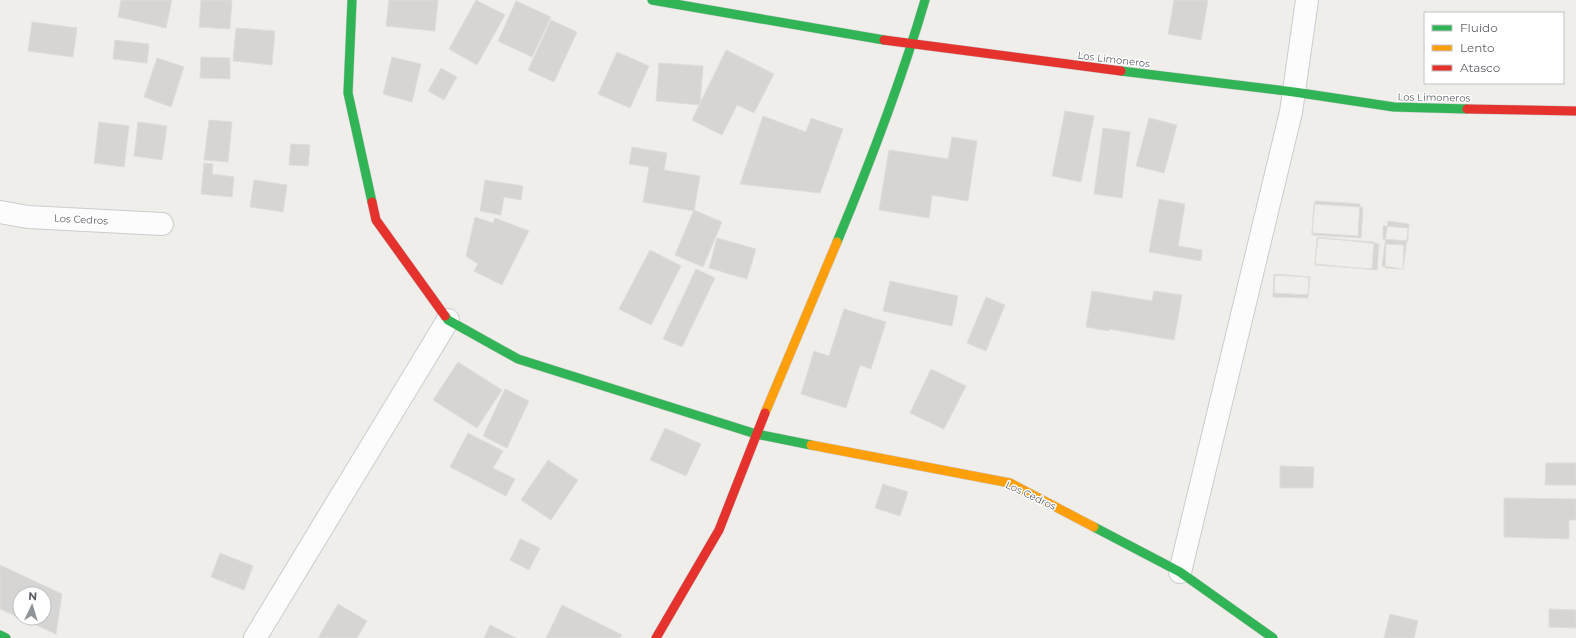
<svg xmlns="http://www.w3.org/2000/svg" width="1576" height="638" viewBox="0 0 1576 638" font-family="Montserrat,sans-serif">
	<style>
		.building { fill: #d6d5d3; stroke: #deddd9; fill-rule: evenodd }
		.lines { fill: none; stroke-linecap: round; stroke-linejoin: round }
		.street-casing { stroke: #cbcccc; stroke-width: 24 }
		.fast-casing { stroke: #cacacb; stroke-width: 10 }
		.slow-casing { stroke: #cacacb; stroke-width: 10 }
		.jam-casing { stroke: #cacacb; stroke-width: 10 }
		.street { stroke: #fdfcfc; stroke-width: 22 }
		.fast { stroke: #30b455; stroke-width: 9 }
		.slow { stroke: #ff9f0a; stroke-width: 9 }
		.jam { stroke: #e5322d; stroke-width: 9 }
		.labels { text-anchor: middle; stroke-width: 3; stroke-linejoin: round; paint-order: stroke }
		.street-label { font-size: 10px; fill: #5f6368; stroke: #fff }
	</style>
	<rect width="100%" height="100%" fill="#efeeea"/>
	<path class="building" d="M121,0h51l-6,28 -48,-11z
		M201,0h31l-2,29 -31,-2z
		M389,0h49l-3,31 -49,-5z
		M476,0l29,15 -28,50 -28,-16z
		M1174,0h34l-7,40 -33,-6z
		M516,1l35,16 -19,40 -34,-16z
		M551,20l26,12 -23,50 -26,-12z
		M32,22l45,6 -4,29 -45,-6z
		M236,28l39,3 -3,34 -39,-4z
		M115,40l34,4 -2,19 -34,-4z
		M726,50l48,24 -20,39 -17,-8 -15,30 -30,-15z
		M617,52l32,14 -19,42 -32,-14z
		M201,57l29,1v21l-30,-1z
		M392,57l29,7 -9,38 -29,-8z
		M157,58l27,9 -13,40 -27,-10z
		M659,63l44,3 -3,39 -44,-4z
		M441,68l16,9 -13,23 -16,-9z
		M1065,111l29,5 -13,66 -29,-6z
		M763,116l43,16 5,-14 32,11 -23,64 -80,-9z
		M1149,118l28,7 -13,48 -28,-7z
		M209,120l23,2 -4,40 -24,-2z
		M99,122l30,4 -5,41 -30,-4z
		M138,122l29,4 -5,34 -28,-4z
		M1103,128l27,4 -8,66 -28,-4z
		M952,137l25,4 -9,60 -36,-6 -3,23 -50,-8 10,-60 59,9z
		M291,144l19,1 -2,21 -19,-1z
		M632,147l35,6 -3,17 36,6 -6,35 -51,-9 6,-35 -20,-3z
		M204,163l9,1 -1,10 22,3 -2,20 -31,-3z
		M254,180l33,5 -4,27 -33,-5z
		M485,180l38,6 -2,14 -17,-3 -3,18 -21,-4z
		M1159,199l26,5 -7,42 24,4 -1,11 -52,-9z
		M1315,201l45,3 -2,32 -46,-3z
		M1314,204l49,3 -2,31 -49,-3z
		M694,210l28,12 -19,45 -28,-12z
		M475,217l18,6 2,-5 34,13 -27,54 -28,-14 4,-7 -12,-8z
		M1388,221l21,3 -6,45 -21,-3z
		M1383,226l25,2v13l-25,-2z
		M1318,237l61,7 -2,26 -62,-6z
		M717,238l39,11 -9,30 -38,-11z
		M1317,238l57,4 -2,27 -57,-4z
		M1386,244l18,1 -1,24 -18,-1z
		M650,250l31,16 -30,59 -32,-16z
		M696,269l19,9 -33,69 -19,-8z
		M1275,274l35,3 -2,18 -34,-2z
		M1274,275l35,2 -1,21 -35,-1z
		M890,281l68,15 -6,30 -69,-15z
		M1092,291l60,10 2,-10 28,4 -8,45 -65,-11v2l-23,-4z
		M986,297l19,8 -19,46 -19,-8z
		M844,309l42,13 -15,47 -11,-4 -14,43 -45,-14 13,-43 15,5z
		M458,362l44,28 -25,38 -44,-28z
		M931,369l35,17 -22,43 -34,-16z
		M505,389l24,12 -22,47 -24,-12z
		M665,428l36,16 -15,32 -36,-16z
		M468,433l35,18 -10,17 22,11 -9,17 -56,-29z
		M548,460l30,20 -27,40 -30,-20z
		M1546,463h30v22h-31z
		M1280,466l34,1 -1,21h-33z
		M883,484l25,8 -8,24 -25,-8z
		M1504,498l72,1v21h-7v19l-65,-2z
		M520,539l20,9 -11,22 -19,-10z
		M220,553l33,13 -9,24 -33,-13z
		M0,565l62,29 -6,40 -56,-25zM20,594h24v24h-24z
		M338,604l29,17 -10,17h-39z
		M562,605l60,30 -2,3h-74z
		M1549,609l27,1v18l-27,-1z
		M1390,614l28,7 -4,17h-30z
		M490,625l26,13h-32z"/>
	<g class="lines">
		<g class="street-casing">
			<path id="street" d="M0,212l28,5 134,7
				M1180,572l111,-460 16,-112
				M255,638l193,-318"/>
		</g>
		<g class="fast-casing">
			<path id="fast" d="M352,0l-4,93 24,109
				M652,0l232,40
				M1121,71l173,21 100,15 73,2
				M837,242c33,-79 64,-160 88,-242
				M445,316l3,4 70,39 238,75 55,11
				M1094,527l86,45 93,66
				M0,635l6,3"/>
		</g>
		<g class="slow-casing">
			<path id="slow" d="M765,413l72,-171
				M811,445l199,38 84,44"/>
		</g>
		<g class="jam-casing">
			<path id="jam" d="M884,40l237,31
				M1467,109l109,2
				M372,202l4,18 69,96
				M656,638l63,-108 46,-117"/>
		</g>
		<use href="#street" class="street"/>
		<use href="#fast" class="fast"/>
		<use href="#slow" class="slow"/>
		<use href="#jam" class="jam"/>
	</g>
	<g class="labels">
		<g class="street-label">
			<text transform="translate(1114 59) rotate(7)" y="4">Los Limoneros</text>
			<text transform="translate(1434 97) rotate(1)" y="4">Los Limoneros</text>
			<text transform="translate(81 219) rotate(3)" y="4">Los Cedros</text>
			<text transform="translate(1031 495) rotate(25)" y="4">Los Cedros</text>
		</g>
	</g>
	<rect x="1424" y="12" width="140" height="72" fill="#ffffff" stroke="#bfc1c3"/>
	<rect x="1432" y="25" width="20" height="6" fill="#30b455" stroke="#bfc1c3"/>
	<text x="1460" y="32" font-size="12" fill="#5f6368">Fluido</text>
	<rect x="1432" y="45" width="20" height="6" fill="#ff9f0a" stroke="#bfc1c3"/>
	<text x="1460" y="52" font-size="12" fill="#5f6368">Lento</text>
	<rect x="1432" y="65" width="20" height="6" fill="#e5322d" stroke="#bfc1c3"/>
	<text x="1460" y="72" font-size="12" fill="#5f6368">Atasco</text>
	<g transform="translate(32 606) rotate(4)"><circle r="19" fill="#ffffff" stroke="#bfc1c3"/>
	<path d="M0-3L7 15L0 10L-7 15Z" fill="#919496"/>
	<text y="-6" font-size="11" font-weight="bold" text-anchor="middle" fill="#5f6368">N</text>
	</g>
</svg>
